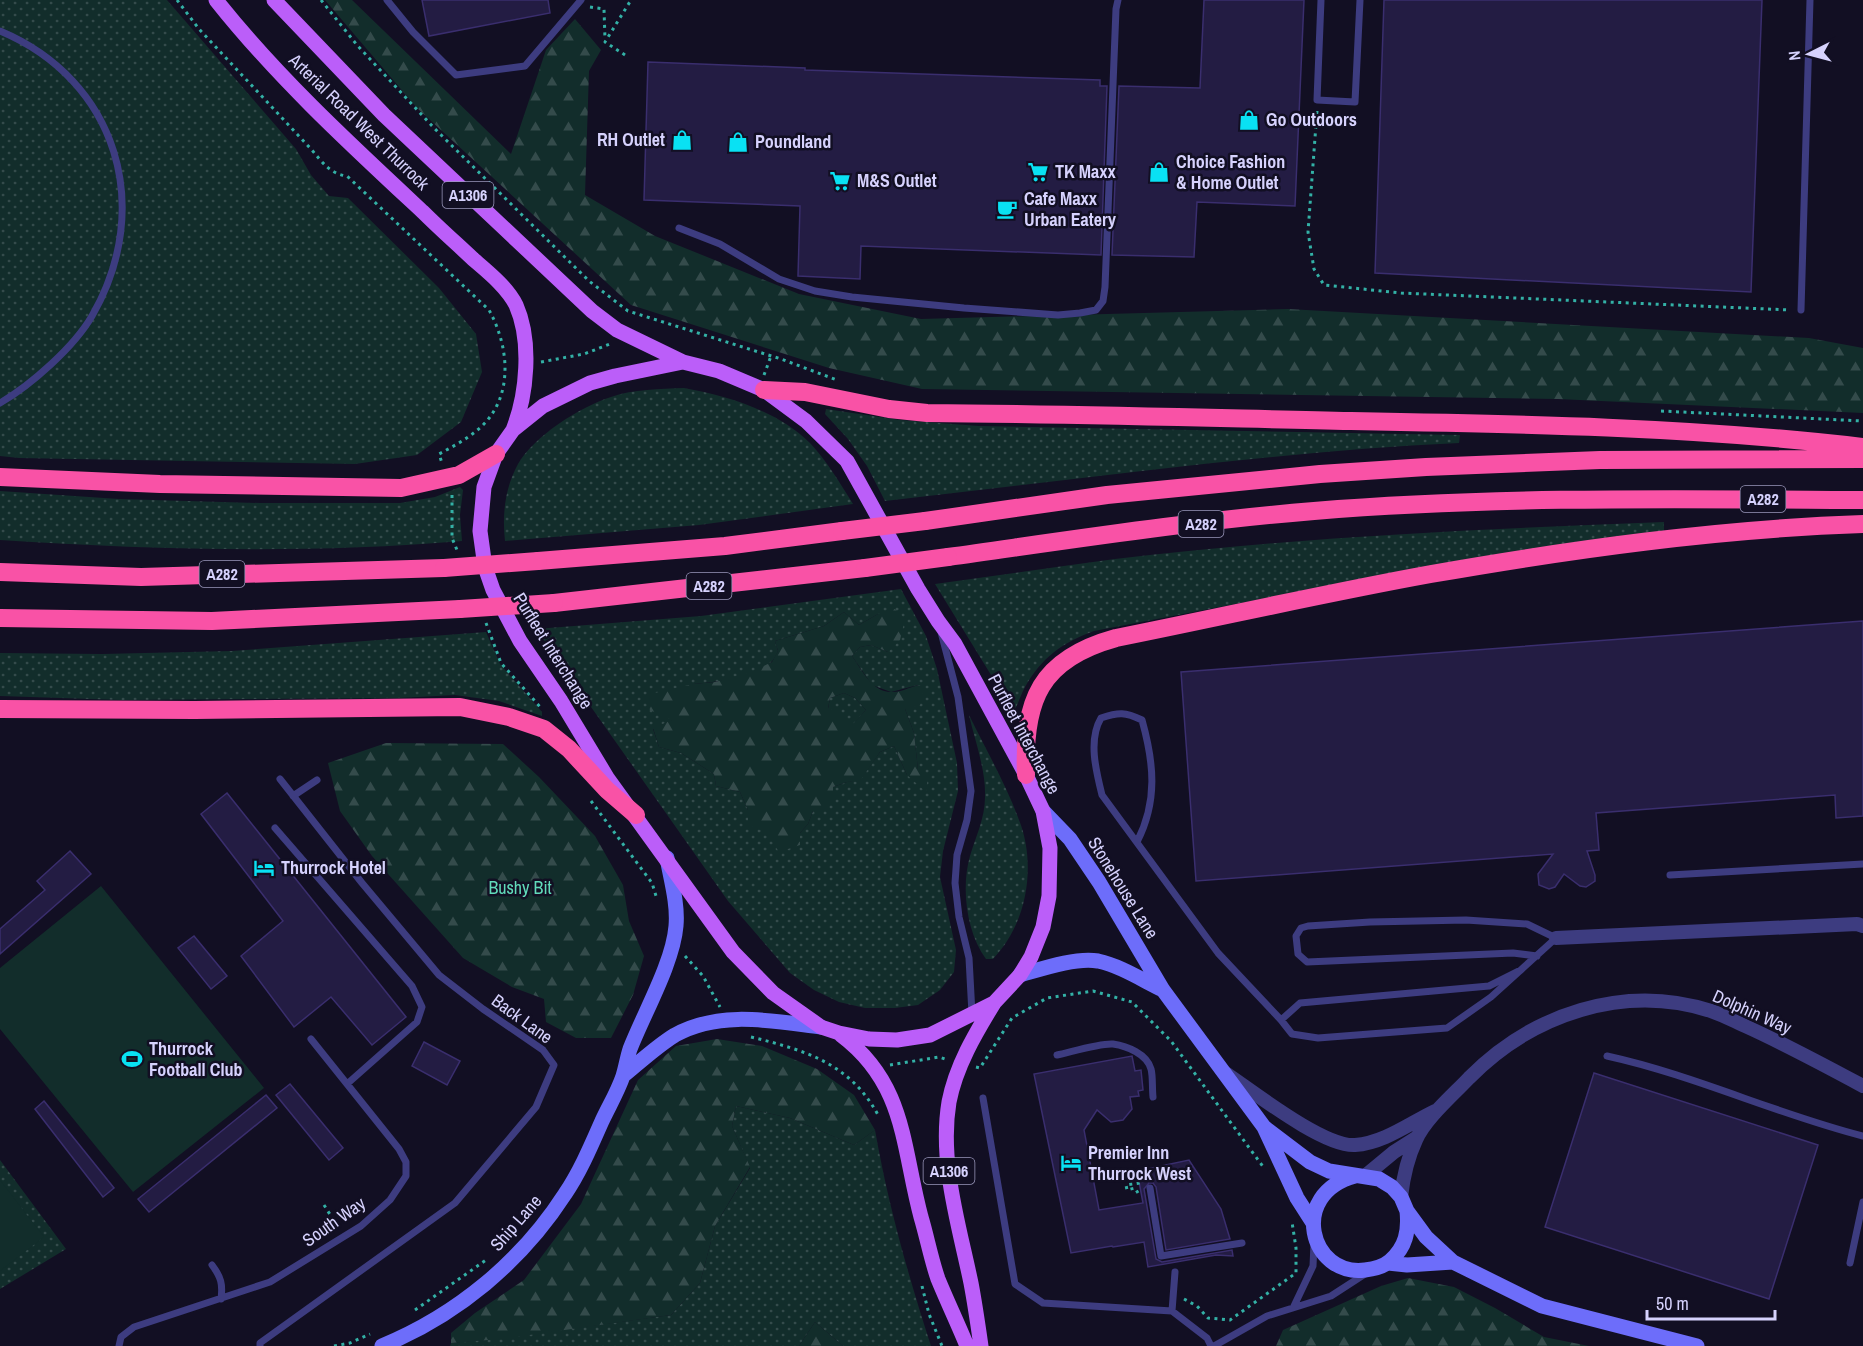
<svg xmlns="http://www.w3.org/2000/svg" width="1863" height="1346" viewBox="0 0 1863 1346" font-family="'Archivo Narrow',sans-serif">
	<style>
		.green { fill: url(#green-dots); fill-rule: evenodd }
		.forest { fill: url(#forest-firs); fill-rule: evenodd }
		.pitch { fill: #122d2b }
		.building { fill: #231c43; stroke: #3a2e6e; stroke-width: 1.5 }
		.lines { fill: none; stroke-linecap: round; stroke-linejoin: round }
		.path { stroke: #33b1a6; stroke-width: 3; stroke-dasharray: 3 4.5; stroke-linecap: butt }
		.lane { stroke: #3d3c80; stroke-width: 7 }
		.street { stroke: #3d3c80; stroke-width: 14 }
		.secondary { stroke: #6d6dfa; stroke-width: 15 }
		.primary { stroke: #bb5ef9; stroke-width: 15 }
		.highway { stroke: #f952a6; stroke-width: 18 }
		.highway-bridge { stroke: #f952a6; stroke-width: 18 }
		.labels { text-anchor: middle; stroke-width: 5; stroke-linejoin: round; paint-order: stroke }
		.shield { fill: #120f23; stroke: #9b98bc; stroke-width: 1.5 }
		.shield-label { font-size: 16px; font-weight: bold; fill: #d6d2fd }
		.poi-label { font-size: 18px; font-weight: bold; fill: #d6d2fd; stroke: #120f23; text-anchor: start }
		.street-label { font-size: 18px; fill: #d6d2fd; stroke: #120f23 }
		.park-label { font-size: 18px; fill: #61dbba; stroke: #120f23 }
	</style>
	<defs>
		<pattern id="green-dots" width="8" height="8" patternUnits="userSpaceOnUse" patternTransform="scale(1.5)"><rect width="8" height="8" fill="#122d2b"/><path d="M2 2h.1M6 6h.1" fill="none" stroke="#344b4b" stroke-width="1.8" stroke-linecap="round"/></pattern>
		<pattern id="forest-firs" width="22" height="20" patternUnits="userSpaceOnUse" patternTransform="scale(1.5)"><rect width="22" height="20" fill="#122d2b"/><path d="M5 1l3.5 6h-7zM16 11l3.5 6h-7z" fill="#344b4b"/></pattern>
	</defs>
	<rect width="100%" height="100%" fill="#120f23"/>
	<path class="green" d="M0,0h167l129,149 15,26 18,21 19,2 91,90 37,46 6,38 -21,50 -44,33 -62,9 -336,-6 -19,-2z
		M684,388c44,8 94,23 126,55 17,18 30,40 43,61l-154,21 -194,16c-3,-27 0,-53 13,-77 16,-28 62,-57 93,-67 23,-8 49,-8 73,-9z
		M826,409l74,11 79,6 481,9 -1,8c-192,9 -382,37 -574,58l-18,-35 -19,-27 -23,-25z
		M460,487l3,3 -3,25 2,26c-154,13 -308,9 -462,-1v-49l119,8 141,4h140l35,-6z
		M1664,522v9l-297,48 -273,52c-32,12 -52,26 -69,56 -4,7 -6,15 -10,22h-3l-77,-125c60,-8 120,-17 180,-25 182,-22 366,-30 549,-37z
		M901,589l25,47 11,33 20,94 1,28 -15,60 -3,26 16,73 -2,22 -14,18 -22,15 -23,3h-30l-26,-6 -25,-12 -24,-17 -62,-72 -192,-272 165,-13zM844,612l15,13 19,-11 10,38 -17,-7 -11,2 -8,9 20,29 19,7 27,-7 -13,24 9,24 4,37 -11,5 -13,-29 -14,6 -20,28 -13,2 -14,5 -20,24 -5,13 -8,9 -52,-23 -8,-18 -24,-6 -2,-12 -33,-21 -22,-6 -6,-18 20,-9 20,-36c24,-2 57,-6 77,-21 4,-3 6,-8 8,-12l-3,-10 49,-15z
		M486,632l14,32 42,48v4l-43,-15 -44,-6 -56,3 -150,1 -128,1 -121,-4v-43l102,1 130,-3z
		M844,693l11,5 11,12 -16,18 -22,-19 2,-11z
		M969,715c17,35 37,69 50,105 18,45 8,104 -26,139h-7c-20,-27 -25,-72 -16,-103 6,-20 15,-38 15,-59 1,-27 -10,-56 -16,-82z
		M736,1106l54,12 64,27 21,-15c13,74 33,145 56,216h-88l-28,-24 -16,24h-349l1,-3 49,-5 171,-23 29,-32 15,-57 35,-58 -18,-42z
		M0,1160l66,89 -66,40z"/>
	<path class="forest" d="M325,0h27l159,154 35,-104 29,-31 26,31 -12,21 -4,124 70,41 144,58 122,25 367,-10 521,29 54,10v65l-305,-14 -636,-10 -93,-21 -198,-63 -214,-197z
		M895,609l10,10 -5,21 -12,12 -17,-7 -11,2 -8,9c10,14 20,36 39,36 11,1 22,-8 34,-7l-5,20 -15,4 9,24 4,37 10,5 -2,17 -19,-17 -13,-29 -14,6 -20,29 -13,1 -14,5v14l-14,10h-6l-5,13 -8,9v12l-21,7 -13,-20 -18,-7v-15l-8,-18 -24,-6 -2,-12 -33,-21 -22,-6 -6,-19 19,-8 -22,-10 -8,-14 51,-12 22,-2 36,-10 21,-10 6,-11 -3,-10 49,-15 20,-14 15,13 19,-11zM844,693l11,5 11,12 -16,17c-6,-11 -10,-15 -22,-19l2,-10z
		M386,743l117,1 36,33 56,59 28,49 6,36 15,35 -11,39 -22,43h-35l-30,-16 -2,-23 -32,-12 -49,-29 -91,-102 -32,-45 -12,-48z
		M717,1039l45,7 55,23 37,26 21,35 -21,15 -64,-27 -54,-12 -4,20 18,41 -35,59 -15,57 -29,32 -171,24 -49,4v-10l24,-20 49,-33 57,-76 57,-124 38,-34z
		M1408,1278l46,9 41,21 49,29 45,9h-313l7,-16 98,-44z
		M815,1322l28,24h-44z"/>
	<path class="pitch" d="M101,886l163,202 -131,104 -133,-163v-61z
		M0,1180l44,57 -44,34z"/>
	<path class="building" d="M422,0h126l2,13 -121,23z
		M1204,0h100l-9,206 -98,-4 -3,55 -82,-2 7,-169 81,2z
		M1384,0h378l-11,292 -376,-19z
		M648,62l157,6v2l295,10v6h7l-6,169 -240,-9 -1,33 -62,-3 2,-70 -156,-6z
		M1863,621v195l-27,2 -1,-23 -239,18 3,37 -12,1 8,24v6l-9,6 -6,-1 -16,-12 -9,13 -6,2 -10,-4 -1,-11 15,-20 -357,27 -15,-209z
		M227,793l179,224 -34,28 -41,-48 -37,30 -53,-71 42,-35 -82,-107z
		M70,851l21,23 -91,80v-25l45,-39 -8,-9z
		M194,936l33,40 -16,13 -33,-41z
		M424,1042l36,19 -13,24 -35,-19z
		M1132,1056l3,15 6,-1 2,20 -5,1 1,5 -9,1 2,12 -9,11 -12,2 -14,-12 -13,20 15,80 44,-7 -6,-32 52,-11 32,49 9,30 -64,11 -10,-63 -3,-4h-4l-5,6 12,70 6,3 70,-12 1,6 -17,-1 -68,12 -4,-25 -31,5 -1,-1 -41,7 -37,-179z
		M1594,1073l224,72 -49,154 -224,-72z
		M290,1084l53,64 -14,12 -53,-65z
		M266,1095l11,13 -128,104 -11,-13z
		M44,1101l70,87 -11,9 -68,-88z"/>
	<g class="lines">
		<path class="path" d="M177,0l22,29 112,120c11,13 19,25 36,27l142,134c20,36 25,85 -7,116 -13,12 -28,20 -43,28l3,9
			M321,0l36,45 78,84 154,152 39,30 153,48 56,21
			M590,7l14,2 1,30
			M625,55l-20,-13 26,-42
			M1317,111l-9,121 6,37 10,16 77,8 389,17
			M541,362l43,-8 26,-10
			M764,375l7,-19
			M1661,411l202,10
			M452,495v43l5,12
			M486,623l15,40 41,46
			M591,801l61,82 5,16
			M685,956l18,20 17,31
			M751,1037c53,13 99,26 127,78
			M890,1065l49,-8 9,3
			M976,1067l4,1 32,-50 35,-20 46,-7 39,11 39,39 93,127
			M1138,1193l-3,-5 -8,2 -1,-5 14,-2
			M324,1205l14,22
			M922,1286l7,28 13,32
			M1184,1299l13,7 11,12 22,2 66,-47v-25l-4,-26
			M415,1310l71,-50
			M334,1346l16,-3 20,-9"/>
		<path class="lane" d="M387,0l26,32 43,43 69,-9 56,-66
			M1321,0l-4,100 38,2 5,-102
			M0,31c117,49 155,176 92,285 -18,31 -61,69 -92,87
			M679,228l41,16 59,35 36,12 37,6 112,11 94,7 22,-2 16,-3 7,-9 2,-14 11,-278 2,-9
			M1801,310l9,-310
			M941,632l17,65 13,94 -4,29 -10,35 -2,28 4,34 10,41 3,56
			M293,796l24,-16
			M275,828l137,158 10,21 -5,15 -70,62
			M1137,842c21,-41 17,-79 5,-122 -17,-8 -23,-8 -41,-2 -13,22 -5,53 1,77l116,158 63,67
			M1670,875l193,-11
			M1521,970l-32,16 -189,17 -19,17 11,14 26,4 129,-10 44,-31 65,-59 -29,-14 -61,-4 -96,2 -62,4 -7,2 -5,8 2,18 9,8 206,-9 24,3
			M1057,1055c14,-3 43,-12 56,-11 14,2 34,10 38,25 2,7 1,19 2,28
			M1607,1056c87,19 169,58 256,80
			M983,1098l32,186 28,19 129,8 35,27 4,8
			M1150,1188l11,68 81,-13
			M1850,1263l13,-61
			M212,1265c9,12 11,19 9,34
			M1294,1306l19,-40 1,-22
			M1172,1311l3,-39
			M119,1346l2,-9 13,-10 136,-45 91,-56 29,-26 16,-24v-14l-7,-13 -88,-110
			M260,1346v-3l195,-140 81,-96 18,-42 -11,-15 -60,-41 -44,-34 -77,-92 -82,-104
			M1214,1346l53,-30 64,-20 37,-24"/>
		<path class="street" d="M1556,938l301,-14 6,2
			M1227,1074c28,19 97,73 128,71 29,-2 55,-22 80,-34
			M1365,1176l29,-24 22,-14
			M1401,1197c2,-18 7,-40 15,-57 9,-21 37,-45 53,-62 63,-64 155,-95 242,-67 12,4 23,10 34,15 40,18 79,39 118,60"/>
		<path class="secondary" d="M1043,811l27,28 29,43 64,108 101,137 33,71 16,25
			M1020,975c21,-6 56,-18 78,-14 23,5 44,19 65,29
			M624,1075c16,-13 33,-29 51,-40 45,-25 97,-14 146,-8
			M1264,1127l46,35 19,9 50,8 13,8 9,10 6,14 19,26 27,25 89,44 155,40
			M1355,1176c-67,18 -45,101 10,94 9,-1 18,-3 25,-9 16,-14 19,-30 17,-50
			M1388,1263l19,2 46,-3
			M382,1346c75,-31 139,-84 183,-152 15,-22 26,-48 37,-73 7,-15 16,-30 21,-45 3,-9 4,-18 7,-27 14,-36 43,-86 46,-123 2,-22 -5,-46 -9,-68"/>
		<path class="primary" d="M216,0c61,77 135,145 207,212 16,16 33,31 50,47 15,13 34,28 43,46 16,36 11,90 -3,125
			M274,0l110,115 208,196 25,19 66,32
			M683,362l36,9 45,19 42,31 41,40 71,128 20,32 17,23 71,131 17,36 7,37 -1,48 -6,31 -12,30 -11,18 -26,28 -64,32 -33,5 -28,-1 -30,-6 -18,-6 -48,-34 -40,-41 -125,-173 -47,-78 -41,-60 -27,-51 -8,-23 -5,-36 4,-44 12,-33 17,-24 30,-24 47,-23 25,-7z
			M841,1035c65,49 61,111 80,182 6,20 10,42 17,62 9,22 20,45 29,67
			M981,1346c-3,-21 -6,-42 -10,-63 -12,-58 -32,-121 -22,-181 7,-36 26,-68 45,-99"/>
		<path class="highway" d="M764,390l41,2 84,17 38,4c141,1 282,5 424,8 171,3 342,6 512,26
			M0,477l160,7 241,4 58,-13 37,-21
			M925,521l182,-26 213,-21 106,-7 174,-7 263,-1
			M948,557c122,-17 244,-36 366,-46 182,-15 366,-12 549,-11
			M538,561l187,-15 117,-15
			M0,572l141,5 303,-9
			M554,603l311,-35
			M0,618l212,3 248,-12
			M0,709l195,1 265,-3 49,10 35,12 25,20 38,41 29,25
			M1026,775c-3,-75 14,-116 90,-137 105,-21 210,-45 315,-64 143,-25 287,-45 432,-50"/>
		<path class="highway-bridge" d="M842,531l83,-10
			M444,568l94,-7
			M865,568l83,-11
			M460,609l94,-6"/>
	</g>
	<defs>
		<g id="shop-bare" transform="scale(1.62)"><path d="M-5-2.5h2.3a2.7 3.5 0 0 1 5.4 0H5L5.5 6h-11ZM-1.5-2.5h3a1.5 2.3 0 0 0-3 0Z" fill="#09e1f3" stroke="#120f23" stroke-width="2.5" paint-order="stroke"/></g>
		<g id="supermarket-bare" transform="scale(1.62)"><path d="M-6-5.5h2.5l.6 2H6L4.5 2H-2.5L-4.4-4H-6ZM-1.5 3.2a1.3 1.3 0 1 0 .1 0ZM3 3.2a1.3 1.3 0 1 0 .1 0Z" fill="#09e1f3" stroke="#120f23" stroke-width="2.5" paint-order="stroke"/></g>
		<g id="cafe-bare" transform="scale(1.62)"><path d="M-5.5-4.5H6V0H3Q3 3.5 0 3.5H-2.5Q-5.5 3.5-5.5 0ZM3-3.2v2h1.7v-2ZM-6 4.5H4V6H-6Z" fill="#09e1f3" stroke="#120f23" stroke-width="2.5" paint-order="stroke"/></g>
		<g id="hotel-bare" transform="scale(1.62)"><path d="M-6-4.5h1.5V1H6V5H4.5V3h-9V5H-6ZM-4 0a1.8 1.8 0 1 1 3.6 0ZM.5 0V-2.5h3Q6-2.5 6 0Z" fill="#09e1f3" stroke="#120f23" stroke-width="2.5" paint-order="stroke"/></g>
		<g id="stadium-bare" transform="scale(1.62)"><path d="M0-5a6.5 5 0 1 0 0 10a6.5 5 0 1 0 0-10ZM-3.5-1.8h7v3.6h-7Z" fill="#09e1f3" stroke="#120f23" stroke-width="2.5" paint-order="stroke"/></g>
	</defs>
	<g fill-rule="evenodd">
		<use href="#shop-bare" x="1249" y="120"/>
		<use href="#shop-bare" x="682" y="140"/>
		<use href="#shop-bare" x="738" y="142"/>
		<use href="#supermarket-bare" x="1038" y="172"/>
		<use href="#shop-bare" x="1159" y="172"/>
		<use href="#supermarket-bare" x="840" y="181"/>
		<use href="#cafe-bare" x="1007" y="209"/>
		<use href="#hotel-bare" x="264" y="868"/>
		<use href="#stadium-bare" x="132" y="1059"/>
		<use href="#hotel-bare" x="1071" y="1163"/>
	</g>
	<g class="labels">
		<g class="shield">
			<rect x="442.5" y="182" width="51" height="26" rx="4.5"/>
			<rect x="1740.5" y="486" width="45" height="26" rx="4.5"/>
			<rect x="1178.5" y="511" width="45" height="26" rx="4.5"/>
			<rect x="199.5" y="561" width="45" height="26" rx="4.5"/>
			<rect x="686.5" y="573" width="45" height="26" rx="4.5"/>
			<rect x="923.5" y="1158" width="51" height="26" rx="4.5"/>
		</g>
		<g class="shield-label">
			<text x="468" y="201">A1306</text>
			<text x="1763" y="505">A282</text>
			<text x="1201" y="530">A282</text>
			<text x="222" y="580">A282</text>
			<text x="709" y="592">A282</text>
			<text x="949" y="1177">A1306</text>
		</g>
		<g class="poi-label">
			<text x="1266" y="126">Go Outdoors</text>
			<text x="665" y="146" text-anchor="end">RH Outlet</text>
			<text x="755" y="148">Poundland</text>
			<text x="1176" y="168">Choice Fashion<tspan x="1176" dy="21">&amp; Home Outlet</tspan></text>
			<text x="1055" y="178">TK Maxx</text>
			<text x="857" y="187">M&amp;S Outlet</text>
			<text x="1024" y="205">Cafe Maxx<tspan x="1024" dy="21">Urban Eatery</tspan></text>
			<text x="281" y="874">Thurrock Hotel</text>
			<text x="149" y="1055">Thurrock<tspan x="149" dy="21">Football Club</tspan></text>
			<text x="1088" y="1159">Premier Inn<tspan x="1088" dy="21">Thurrock West</tspan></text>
		</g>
		<g class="street-label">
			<text transform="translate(359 122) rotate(44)" y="6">Arterial Road West Thurrock</text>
			<text transform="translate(553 651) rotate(58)" y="6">Purfleet Interchange</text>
			<text transform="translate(1024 734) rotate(62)" y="6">Purfleet Interchange</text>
			<text transform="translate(1123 888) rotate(58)" y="6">Stonehouse Lane</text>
			<text transform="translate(1752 1012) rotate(24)" y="6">Dolphin Way</text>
			<text transform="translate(522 1019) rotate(36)" y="6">Back Lane</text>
			<text transform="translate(334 1222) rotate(-35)" y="6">South Way</text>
			<text transform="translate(516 1223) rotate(-49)" y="6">Ship Lane</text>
		</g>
		<g class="park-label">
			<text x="520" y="894">Bushy Bit</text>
		</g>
	</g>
	<g transform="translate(1809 54) rotate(264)" stroke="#120f23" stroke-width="4.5" paint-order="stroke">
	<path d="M0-4.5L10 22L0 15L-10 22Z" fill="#d6d2fd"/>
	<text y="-9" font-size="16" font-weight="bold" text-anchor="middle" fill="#d6d2fd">N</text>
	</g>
	<path d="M1647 1310v9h128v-9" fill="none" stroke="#d6d2fd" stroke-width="3"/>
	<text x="1656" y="1310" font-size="18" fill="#d6d2fd" stroke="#120f23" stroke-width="4.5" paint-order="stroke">50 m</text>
</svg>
